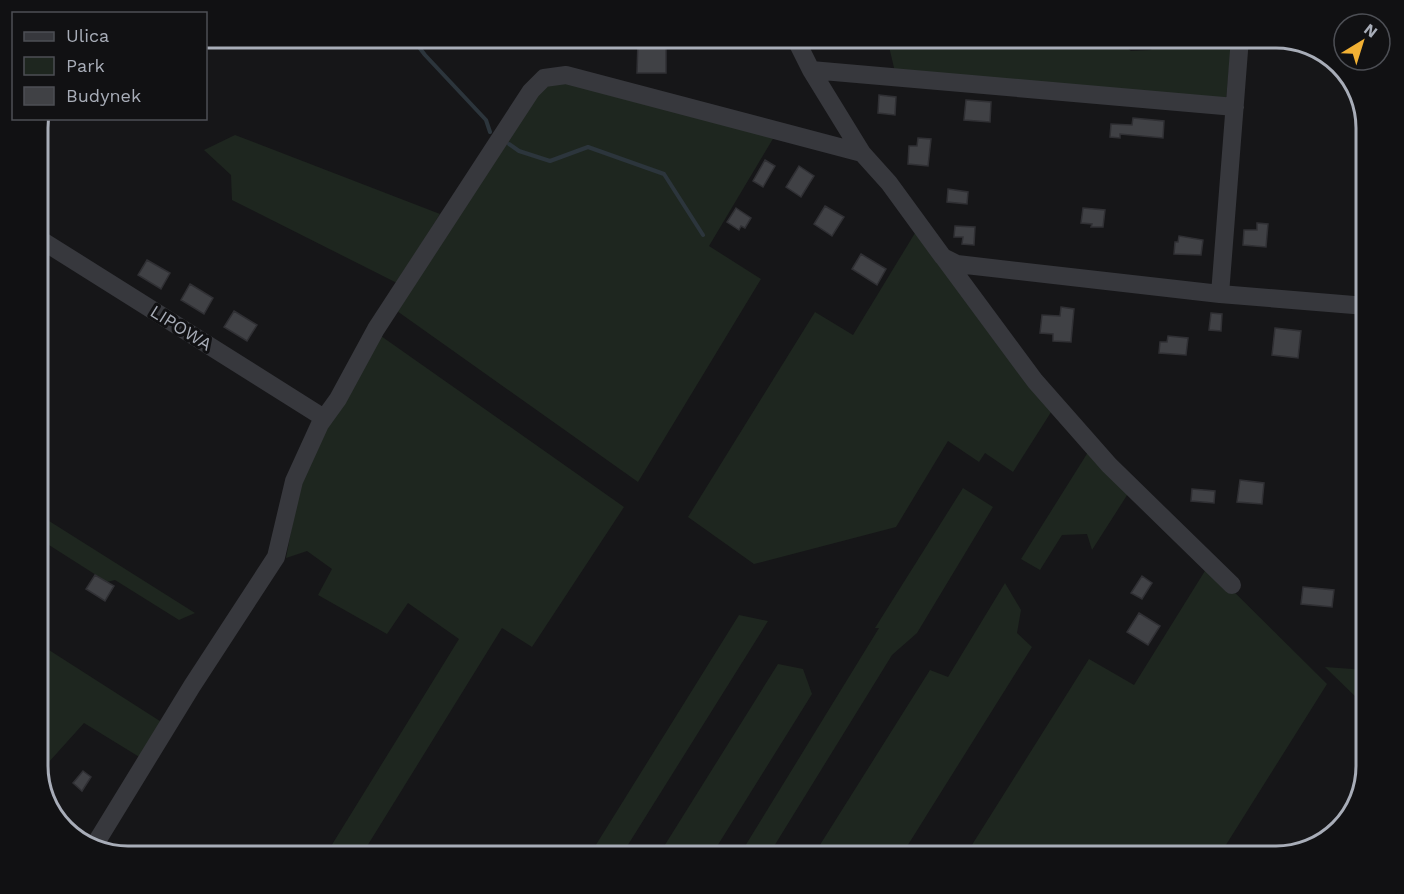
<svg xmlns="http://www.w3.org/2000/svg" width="1404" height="894" viewBox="0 0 1404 894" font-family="'Work Sans',sans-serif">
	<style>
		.green { fill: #1e261f }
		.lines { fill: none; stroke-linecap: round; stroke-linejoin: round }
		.stream { stroke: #2c353c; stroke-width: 4 }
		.building { fill: #404145; stroke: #303034; stroke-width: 1.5 }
		.minor { stroke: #37383d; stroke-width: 18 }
		.rail-casing { stroke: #4a4c52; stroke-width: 6 }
		.rail { stroke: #111113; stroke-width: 4; stroke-dasharray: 11; stroke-linecap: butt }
		.labels { text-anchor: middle; stroke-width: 6; stroke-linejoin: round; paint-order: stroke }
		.street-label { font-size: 18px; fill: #a8adb8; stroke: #111113 }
		.rim { fill: none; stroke: #a8adb8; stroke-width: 3 }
	</style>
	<rect width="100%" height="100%" fill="#161618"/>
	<path class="green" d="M887,38h226l18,13 20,-1 8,-12h73l-6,62 -331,-28z
		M566,83l208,54 -65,109 52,33 -123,203 -241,-171 146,-226z
		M235,135l205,79 -43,69 -165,-83 -1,-25 -27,-25z
		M915,233l138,176 -40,63 -28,-19 -6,9 -31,-21 -52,86 -142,37 -66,-47 127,-205 38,23z
		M381,336l243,171 -92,140 -30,-19 -141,228h-36l134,-217 -51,-36 -21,31 -69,-39 14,-26 -25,-18 -21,7 13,-69 29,-65z
		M1090,449l41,40 -39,61 -5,-16 -25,1 -22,35 -19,-11z
		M963,488l30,19 -76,126 -25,22 -124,201h-29l140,-228h-4z
		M38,514l157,99 -16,7 -64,-40 -8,2 -69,-44z
		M1208,566l119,118 -108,172h-254l124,-197 45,26z
		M1005,583l16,27 -4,23 15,14 -131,209h-88l117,-186 18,7z
		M739,615l29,6 -147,235h-32z
		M38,643l125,80 -22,35 -57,-35 -36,40 -7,-23 -3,-3z
		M778,664l25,5 9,25 -101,162h-53z
		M1325,667l41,3v32l-6,-1z"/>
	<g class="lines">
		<path class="stream" d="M412,38l13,17 61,65 4,12
			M509,144l10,7 31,10 38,-14 76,27 39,61"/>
	</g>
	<path class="building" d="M638,41h28v32h-29z
		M879,95l17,2 -1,18 -17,-2z
		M966,100l25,2 -1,20 -26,-2z
		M1133,118l31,3 -1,17 -43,-4v4l-10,-1 1,-13 21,1z
		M918,138l13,1 -3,27 -20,-2 1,-18h8z
		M765,160l10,6 -12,21 -10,-6z
		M799,166l15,10 -13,21 -15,-10z
		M948,189l20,3 -1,12 -20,-2z
		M825,206l19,11 -12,19 -18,-12z
		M736,208l15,10 -6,10 -4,-2 -2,4 -12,-8z
		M1083,208l22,2 -2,17h-12l1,-3 -11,-1z
		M1257,223l11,1 -2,23 -23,-2 1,-15h13z
		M955,226l20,1 -1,18 -12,-1 1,-7h-9z
		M1179,236l24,4 -2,15 -27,-1 1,-12h3z
		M861,254l25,15 -9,16 -25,-16z
		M147,260l23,13 -9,16 -23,-14z
		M190,284l23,14 -9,16 -23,-14z
		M1061,307l13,2 -3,33 -18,-1v-7l-13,-1 2,-18 18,1z
		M234,311l23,14 -10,16 -23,-14z
		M1211,313l11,1 -1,17 -12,-1z
		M1275,328l26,3 -3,27 -26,-3z
		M1168,336l20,2 -2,17 -27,-2 1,-11h7z
		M1240,480l24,3 -2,21 -25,-2z
		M1192,489l23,2 -1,12 -23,-2z
		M95,575l19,11 -9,15 -19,-12z
		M1142,576l10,7 -10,16 -11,-6z
		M1303,587l31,3 -2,17 -31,-3z
		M1139,613l21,13 -12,19 -21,-13z
		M83,771l8,6 -9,14 -9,-8z"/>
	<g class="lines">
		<path class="minor" d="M795,38l16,32 51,83
			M811,70l424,37
			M38,238l286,180
			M944,258l91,123 74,84 123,120
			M1220,294l20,-256
			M94,846l98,-160 84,-129 18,-76 26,-57 18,-25 38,-70 155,-238 13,-13 22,-3 296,78 27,30 54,74 14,7 263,30 146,12"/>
		<g class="rail-casing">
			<path id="rail" d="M70,833l10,9"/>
		</g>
		<use href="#rail" class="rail"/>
	</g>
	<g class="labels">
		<g class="street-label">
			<text transform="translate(181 328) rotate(32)" y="6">LIPOWA</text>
		</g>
	</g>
	<path d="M0 0H1404V894H0ZM128 48H1276A80 80 0 0 1 1356 128V766A80 80 0 0 1 1276 846H128A80 80 0 0 1 48 766V128A80 80 0 0 1 128 48Z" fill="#111113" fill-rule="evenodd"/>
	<path class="rim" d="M128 48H1276A80 80 0 0 1 1356 128V766A80 80 0 0 1 1276 846H128A80 80 0 0 1 48 766V128A80 80 0 0 1 128 48Z"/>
	<rect x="12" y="12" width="195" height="108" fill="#111113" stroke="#4d4f55" stroke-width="1.5"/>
	<rect x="24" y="32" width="30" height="9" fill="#37383d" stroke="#4d4f55" stroke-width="1.5"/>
	<text x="66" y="42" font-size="18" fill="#a8adb8">Ulica</text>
	<rect x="24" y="57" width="30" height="18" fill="#1e261f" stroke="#4d4f55" stroke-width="1.5"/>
	<text x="66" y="72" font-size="18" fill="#a8adb8">Park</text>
	<rect x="24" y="87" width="30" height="18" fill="#404145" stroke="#4d4f55" stroke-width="1.5"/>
	<text x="66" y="102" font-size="18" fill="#a8adb8">Budynek</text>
	<g transform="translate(1362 42) rotate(38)"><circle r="28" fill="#111113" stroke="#4d4f55" stroke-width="1.5"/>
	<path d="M0-4.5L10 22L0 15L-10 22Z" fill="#f2b134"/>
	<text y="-9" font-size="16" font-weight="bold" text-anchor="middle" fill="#a8adb8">N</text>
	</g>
</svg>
